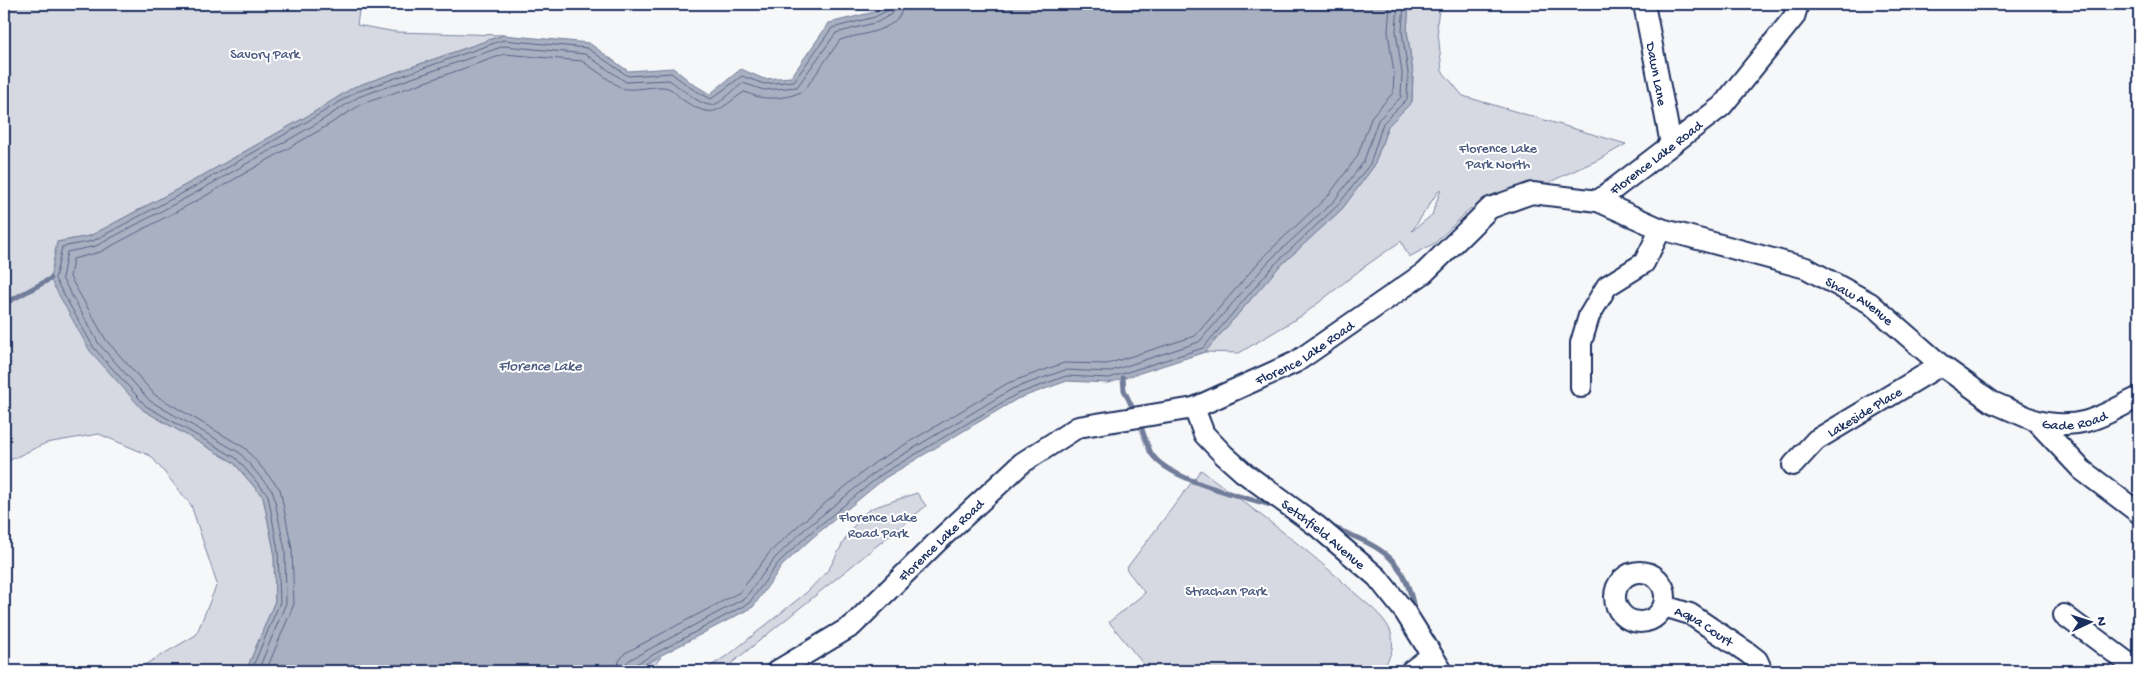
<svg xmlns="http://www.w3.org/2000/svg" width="2143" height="675" viewBox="0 0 2143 675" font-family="'Gochi Hand',sans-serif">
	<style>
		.green { fill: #d6d9e2; stroke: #7884a0; fill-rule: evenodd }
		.water { fill: #a9b0c1; stroke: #707c99 }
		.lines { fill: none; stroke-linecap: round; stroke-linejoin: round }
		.shore { stroke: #546386; stroke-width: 1 }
		.stream { stroke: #707c99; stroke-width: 5 }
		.minor-casing { stroke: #1b2f5e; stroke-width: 24 }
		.minor { stroke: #fff; stroke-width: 20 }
		.labels { text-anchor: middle; stroke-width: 4; stroke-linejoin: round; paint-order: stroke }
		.park-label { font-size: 14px; fill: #4a5a7f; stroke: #fff }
		.street-label { font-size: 14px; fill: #1b2f5e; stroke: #fff }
		.water-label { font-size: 15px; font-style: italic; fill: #4d5c81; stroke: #fff }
	</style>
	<rect width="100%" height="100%" fill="#f6f7f9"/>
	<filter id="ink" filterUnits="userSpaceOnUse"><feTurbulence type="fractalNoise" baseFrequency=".02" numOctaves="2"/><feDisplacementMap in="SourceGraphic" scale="10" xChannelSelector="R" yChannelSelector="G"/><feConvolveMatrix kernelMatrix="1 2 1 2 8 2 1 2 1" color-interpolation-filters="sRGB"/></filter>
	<g filter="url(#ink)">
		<path class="green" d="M4,4h356l-3,21 39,7 107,3 -149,52 -43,27 -120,68 -101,54 -33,6 86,168 90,52 30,35 11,54 1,50 -29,70h-112l62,-36 21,-51 -26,-79 -40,-49 -52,-22 -53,9 -42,20z
			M1409,4h31l-3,19 5,48 21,25 163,48 -28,16 -40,18 -80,42 -7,-12 -36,35 -26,14 -8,-16 -37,26 -61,48 -64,38 -34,-1 73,-84 64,-59 32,-43 14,-40 24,-24 1,-29 -6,-42zM1441,189l-9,26 -20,16 27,-41z
			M1201,470c53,40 106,78 155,124 11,10 27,21 34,36 6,15 1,30 -11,41h-230l-40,-49 36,-29 -19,-24z
			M917,493l9,13 -204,165h-19l28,-18 76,-61 22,-23 20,-37 16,-19 7,-5z
			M661,657l-11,14h-19z"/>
		<path class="water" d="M888,4h521l-2,27 6,42 -1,29 -24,24 -14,40 -32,43 -64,59 -73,84 -96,31 -42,-2 -50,18 -132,79 -73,60 -30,28 -29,41 -122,64h-385l29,-70 -1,-50 -11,-54 -30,-35 -90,-52 -53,-59 -40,-72 7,-37 33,-6 101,-54 120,-68 43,-27 149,-52 86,8 39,28 45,-3 20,16 17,10 31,-25 23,10 27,-2 38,-54 45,-11z"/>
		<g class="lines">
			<path class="shore" d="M251,671l29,-69 -2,-51 -10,-56 -32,-37 -90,-52 -52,-58 -39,-69 7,-32 31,-6 101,-54 119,-69 43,-26 147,-52 84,8 41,28 43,-3 20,15 20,11 31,-23 22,8 30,-3 38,-53 43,-11 13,-7 2,-6
				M258,671l28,-68 -1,-53 -12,-58 -33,-39 -90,-52 -51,-57 -37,-66 5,-26 29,-6 101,-54 119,-68 42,-27 146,-51 81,8 41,28 43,-2c10,6 33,28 45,25 10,-4 20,-16 29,-22l21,7 33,-3 39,-54 42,-11 15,-9 3,-9
				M266,671l28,-67 -2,-55 -12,-60 -35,-41 -90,-53 -49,-55 -36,-63 3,-18 27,-7 100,-53 120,-69 42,-26 143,-50 77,7 39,27c13,4 37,-4 47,0 6,2 10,9 15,12 32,21 34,10 61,-8 5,1 10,4 15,5 13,3 39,0 47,-9l34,-48c21,-7 62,-8 63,-36
				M617,671l2,-10 6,-8 115,-61 30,-40 30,-28 74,-61 134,-80 56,-20 43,1 88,-28 70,-81 63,-59 29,-39 15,-41 21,-23 1,-19 -6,-43 2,-27
				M624,671l1,-7 6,-5 114,-61 30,-40 30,-29 74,-60 133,-80 53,-19 43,2 91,-30 71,-82 64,-59 30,-40 14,-41 23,-23 1,-24 -6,-42 2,-27
				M630,671l4,-6 115,-62 30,-41 30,-28 73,-60 133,-79 51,-19 43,2 94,-30 72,-84 63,-59 32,-41 13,-41 24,-24 1,-26 -6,-42 2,-27"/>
			<path class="stream" d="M4,304l46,-25
				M1123,378l1,12 11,23
				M1139,421c4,10 7,23 12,32 17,28 95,44 126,54
				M1330,526c49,21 76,29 85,88"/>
			<g class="minor-casing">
				<g id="minor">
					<path id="s1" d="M1644,4l27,140"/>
					<path id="s2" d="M1598,201l63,28 145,39 64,35 71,62 51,37 44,19 46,49 57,43"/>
					<path d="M1581,387v-44l8,-27 18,-30 37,-23 17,-34"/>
					<path id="s3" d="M1194,408l10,26 20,21 19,17 74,54 60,51 28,35 37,59"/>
					<path id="s4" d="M2036,421c45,10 64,-4 103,-24"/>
					<path id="s5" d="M1793,465l23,-25 125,-75"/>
					<circle cx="1640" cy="597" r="25"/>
					<path id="s6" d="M1664,606l26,8 58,39 9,7 5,11"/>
					<path d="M2064,615l75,56"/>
					<path id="s7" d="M777,671l75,-45 86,-85 84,-78 56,-36 116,-19 102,-46 128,-89 66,-65 42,-15 66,8 124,-95 72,-89 4,-13"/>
					<path d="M1411,671l20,-15"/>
				</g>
			</g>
			<use href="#minor" class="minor"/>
		</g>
	</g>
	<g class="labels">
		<g class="park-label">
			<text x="265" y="58">Savory Park</text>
			<text x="1498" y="152">Florence Lake<tspan x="1498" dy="16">Park North</tspan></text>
			<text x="878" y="521">Florence Lake<tspan x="878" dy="16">Road Park</tspan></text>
			<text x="1226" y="595">Strachan Park</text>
		</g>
		<g class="street-label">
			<text dy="5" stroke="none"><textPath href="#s1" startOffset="71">Dawn Lane</textPath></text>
			<text dy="5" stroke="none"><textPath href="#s7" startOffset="1051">Florence Lake Road</textPath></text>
			<text dy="5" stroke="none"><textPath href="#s2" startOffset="282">Shaw Avenue</textPath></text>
			<text dy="5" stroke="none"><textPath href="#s7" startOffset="631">Florence Lake Road</textPath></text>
			<text dy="5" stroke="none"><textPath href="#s5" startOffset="90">Lakeside Place</textPath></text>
			<text dy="5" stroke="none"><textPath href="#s4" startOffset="39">Gade Road</textPath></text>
			<text dy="5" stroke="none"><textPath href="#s3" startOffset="184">Setchfield Avenue</textPath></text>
			<text dy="5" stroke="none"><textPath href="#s7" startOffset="211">Florence Lake Road</textPath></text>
			<text dy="5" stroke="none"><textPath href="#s6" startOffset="45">Aqua Court</textPath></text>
		</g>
		<g class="water-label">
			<text x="540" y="370">Florence Lake</text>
		</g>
	</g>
	<rect width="2143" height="675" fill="none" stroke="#fff" stroke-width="20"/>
	<rect x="10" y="10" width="2123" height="655" fill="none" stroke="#1b2f5e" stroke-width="2" filter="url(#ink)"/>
	<g transform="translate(2090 622) rotate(86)" stroke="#ffffff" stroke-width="4" paint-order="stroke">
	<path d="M0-4L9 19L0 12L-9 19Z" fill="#1b2f5e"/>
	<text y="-8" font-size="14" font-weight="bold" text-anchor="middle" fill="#1b2f5e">N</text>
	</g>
</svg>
